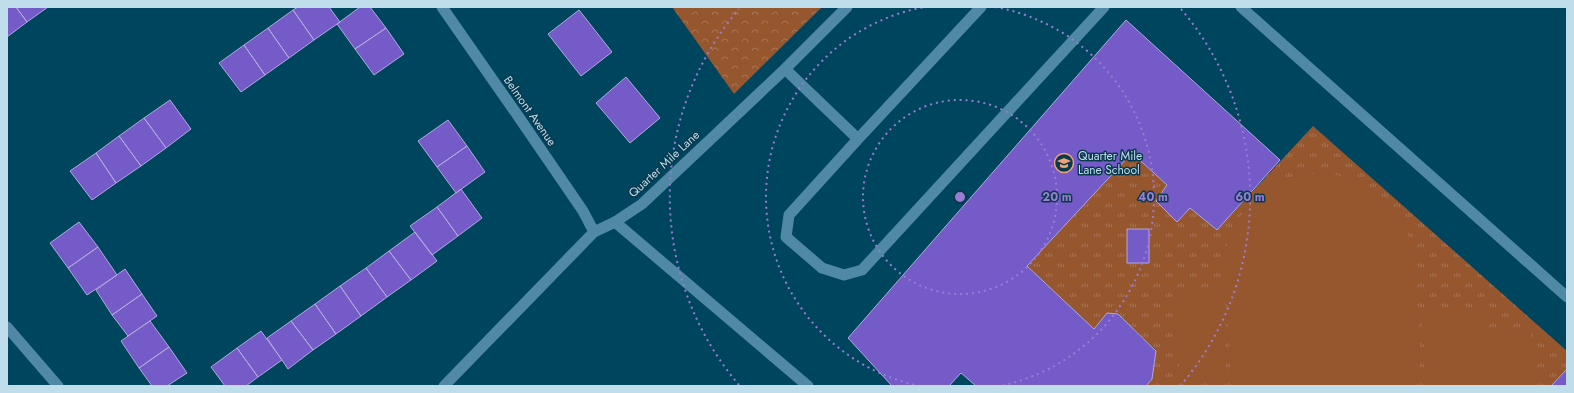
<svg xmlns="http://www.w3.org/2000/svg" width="1574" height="393" viewBox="0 0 1574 393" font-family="Jost,sans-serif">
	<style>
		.grass { fill: url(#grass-tufts) }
		.forest { fill: url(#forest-crowns) }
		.pitch { fill: #96562e }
		.building { fill: #745bc7; stroke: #b0a9dd }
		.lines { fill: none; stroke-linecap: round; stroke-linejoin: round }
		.service { stroke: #4f89a5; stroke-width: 11 }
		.minor { stroke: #4f89a5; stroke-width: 11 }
		.ring { fill: none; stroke: #9a7cd3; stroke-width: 2; stroke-dasharray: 2 4 }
		.labels { text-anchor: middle; stroke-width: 3; stroke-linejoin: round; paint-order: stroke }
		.street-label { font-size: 12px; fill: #c0ddec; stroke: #09394d }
		.poi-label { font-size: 12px; fill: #c0ddec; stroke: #09394d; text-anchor: start }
		.centre { fill: #9a7cd3; stroke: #09394d; stroke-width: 2 }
		.ring-label { font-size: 12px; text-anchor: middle; font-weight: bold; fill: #9a7cd3; stroke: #09394d; stroke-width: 3; stroke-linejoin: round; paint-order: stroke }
	</style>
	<defs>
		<pattern id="grass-tufts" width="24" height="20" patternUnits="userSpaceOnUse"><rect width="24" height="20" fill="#96562e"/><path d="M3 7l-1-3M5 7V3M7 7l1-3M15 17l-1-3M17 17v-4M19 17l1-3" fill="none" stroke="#a77657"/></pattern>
		<pattern id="forest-crowns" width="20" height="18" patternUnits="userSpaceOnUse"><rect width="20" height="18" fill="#96562e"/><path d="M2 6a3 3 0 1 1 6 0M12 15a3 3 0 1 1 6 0" fill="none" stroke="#a77657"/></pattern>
	</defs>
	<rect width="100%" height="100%" fill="#00455e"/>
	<path class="grass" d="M1313,126l254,225v18l-16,17h-357l-2,-1 -1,1h-45l6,-7 4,-29 -38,-36 -11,-1 -13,16 -67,-63 105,-113 35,32 -11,16 21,21 13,-14 27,22z"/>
	<path class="forest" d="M672,7h150l-88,87z"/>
	<path class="pitch" d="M1327,173c41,8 74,30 85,73 5,17 3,42 5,61 2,26 6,53 -1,79h-184l-7,-118c0,-6 0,-13 1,-19 6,-29 32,-61 61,-70 13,-4 26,-5 40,-6z
		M1220,289l5,89 -45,3 -5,-89z
		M1485,307l1,23 44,-2 4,58h-108l-4,-76z"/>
	<path class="building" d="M7,7h9l11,15 -20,15z
		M16,7h32l-21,15z
		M298,7h31l11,15 -26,18 -21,-30z
		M360,7h10l16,21 -31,21 -18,-25z
		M293,10l21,30 -25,18 -21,-30z
		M579,10l33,42 -31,24 -33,-42z
		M1126,20l154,140 -63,70 -27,-22 -13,14 -21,-21 11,-16 -35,-32 -105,113 67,63 13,-16 11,1 38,37 -4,28 -6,7h-170l-15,-13 -12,13h-57l-44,-48z
		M268,28l21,30 -24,17 -21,-30z
		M386,28l18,26 -30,21 -19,-26z
		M244,45l21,30 -24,17 -22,-29z
		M626,77l34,41 -30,25 -34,-40z
		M170,100l21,29 -25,19 -22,-30z
		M144,118l22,30 -25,18 -22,-30z
		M448,120l19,26 -30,21 -19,-26z
		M119,136l22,30 -25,17 -20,-30z
		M467,146l18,26 -29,21 -19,-26z
		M96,153l20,30 -24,17 -22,-29z
		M461,189l21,29 -24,18 -21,-29z
		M437,207l21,29 -26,19 -22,-29z
		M79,222l19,25 -30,21 -18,-25z
		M1127,229h22v34h-22z
		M415,232l22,29 -26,19 -22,-29z
		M98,247l19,28 -30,20 -19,-27z
		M389,251l22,29 -24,17 -21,-29z
		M366,268l21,29 -26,19 -21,-30z
		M125,269l17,25 -30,21 -16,-25z
		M340,286l21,30 -25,18 -21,-30z
		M142,294l15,22 -29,20 -16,-21z
		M315,304l21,30 -23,16 -22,-29z
		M150,321l19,26 -30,21 -18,-27z
		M291,321l22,29 -25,19 -21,-31z
		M261,331l21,29 -24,17 -21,-29z
		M169,347l18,26 -20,13h-15l-13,-18z
		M237,348l21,29 -12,9h-21l-14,-19z
		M1567,369v17h-16z"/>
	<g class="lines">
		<path class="service" d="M1241,7l326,290
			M785,69l73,70 -69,76 -3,22 36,31 22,7 18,-5 242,-263
			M858,139l123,-132
			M615,222l193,164"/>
		<path class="minor" d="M442,7l76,109 65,95 11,21
			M7,327l51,59
			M444,386l150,-154 21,-10 27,-18 143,-135 62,-62"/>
	</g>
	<g class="ring">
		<circle cx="960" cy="197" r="97"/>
		<path d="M920 386A193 193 0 0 1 925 7M995 7A193 193 0 0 1 1000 386"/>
		<path d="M739 385A290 290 0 0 1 739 9M1181 9A290 290 0 0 1 1181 385"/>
	</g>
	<defs>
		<g id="school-ring" transform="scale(1)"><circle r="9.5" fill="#09394d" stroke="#efa377" stroke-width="1.5"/><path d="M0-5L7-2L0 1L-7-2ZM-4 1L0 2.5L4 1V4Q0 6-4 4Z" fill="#efa377"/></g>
	</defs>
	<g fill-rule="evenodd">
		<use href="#school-ring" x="1064" y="163"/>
	</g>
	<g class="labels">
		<g class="street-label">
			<text transform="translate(530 111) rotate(55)" y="4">Belmont Avenue</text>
			<text transform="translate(664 164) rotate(-43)" y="4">Quarter Mile Lane</text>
		</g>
		<g class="poi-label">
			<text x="1078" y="160">Quarter Mile<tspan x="1078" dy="14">Lane School</tspan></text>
		</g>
	</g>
	<circle cx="960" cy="197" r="6" class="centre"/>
	<g class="ring-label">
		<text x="1057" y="201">20 m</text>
		<text x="1153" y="201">40 m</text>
		<text x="1250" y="201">60 m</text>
	</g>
	<rect width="1574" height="393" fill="none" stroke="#c0ddec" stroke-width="16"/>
</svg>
